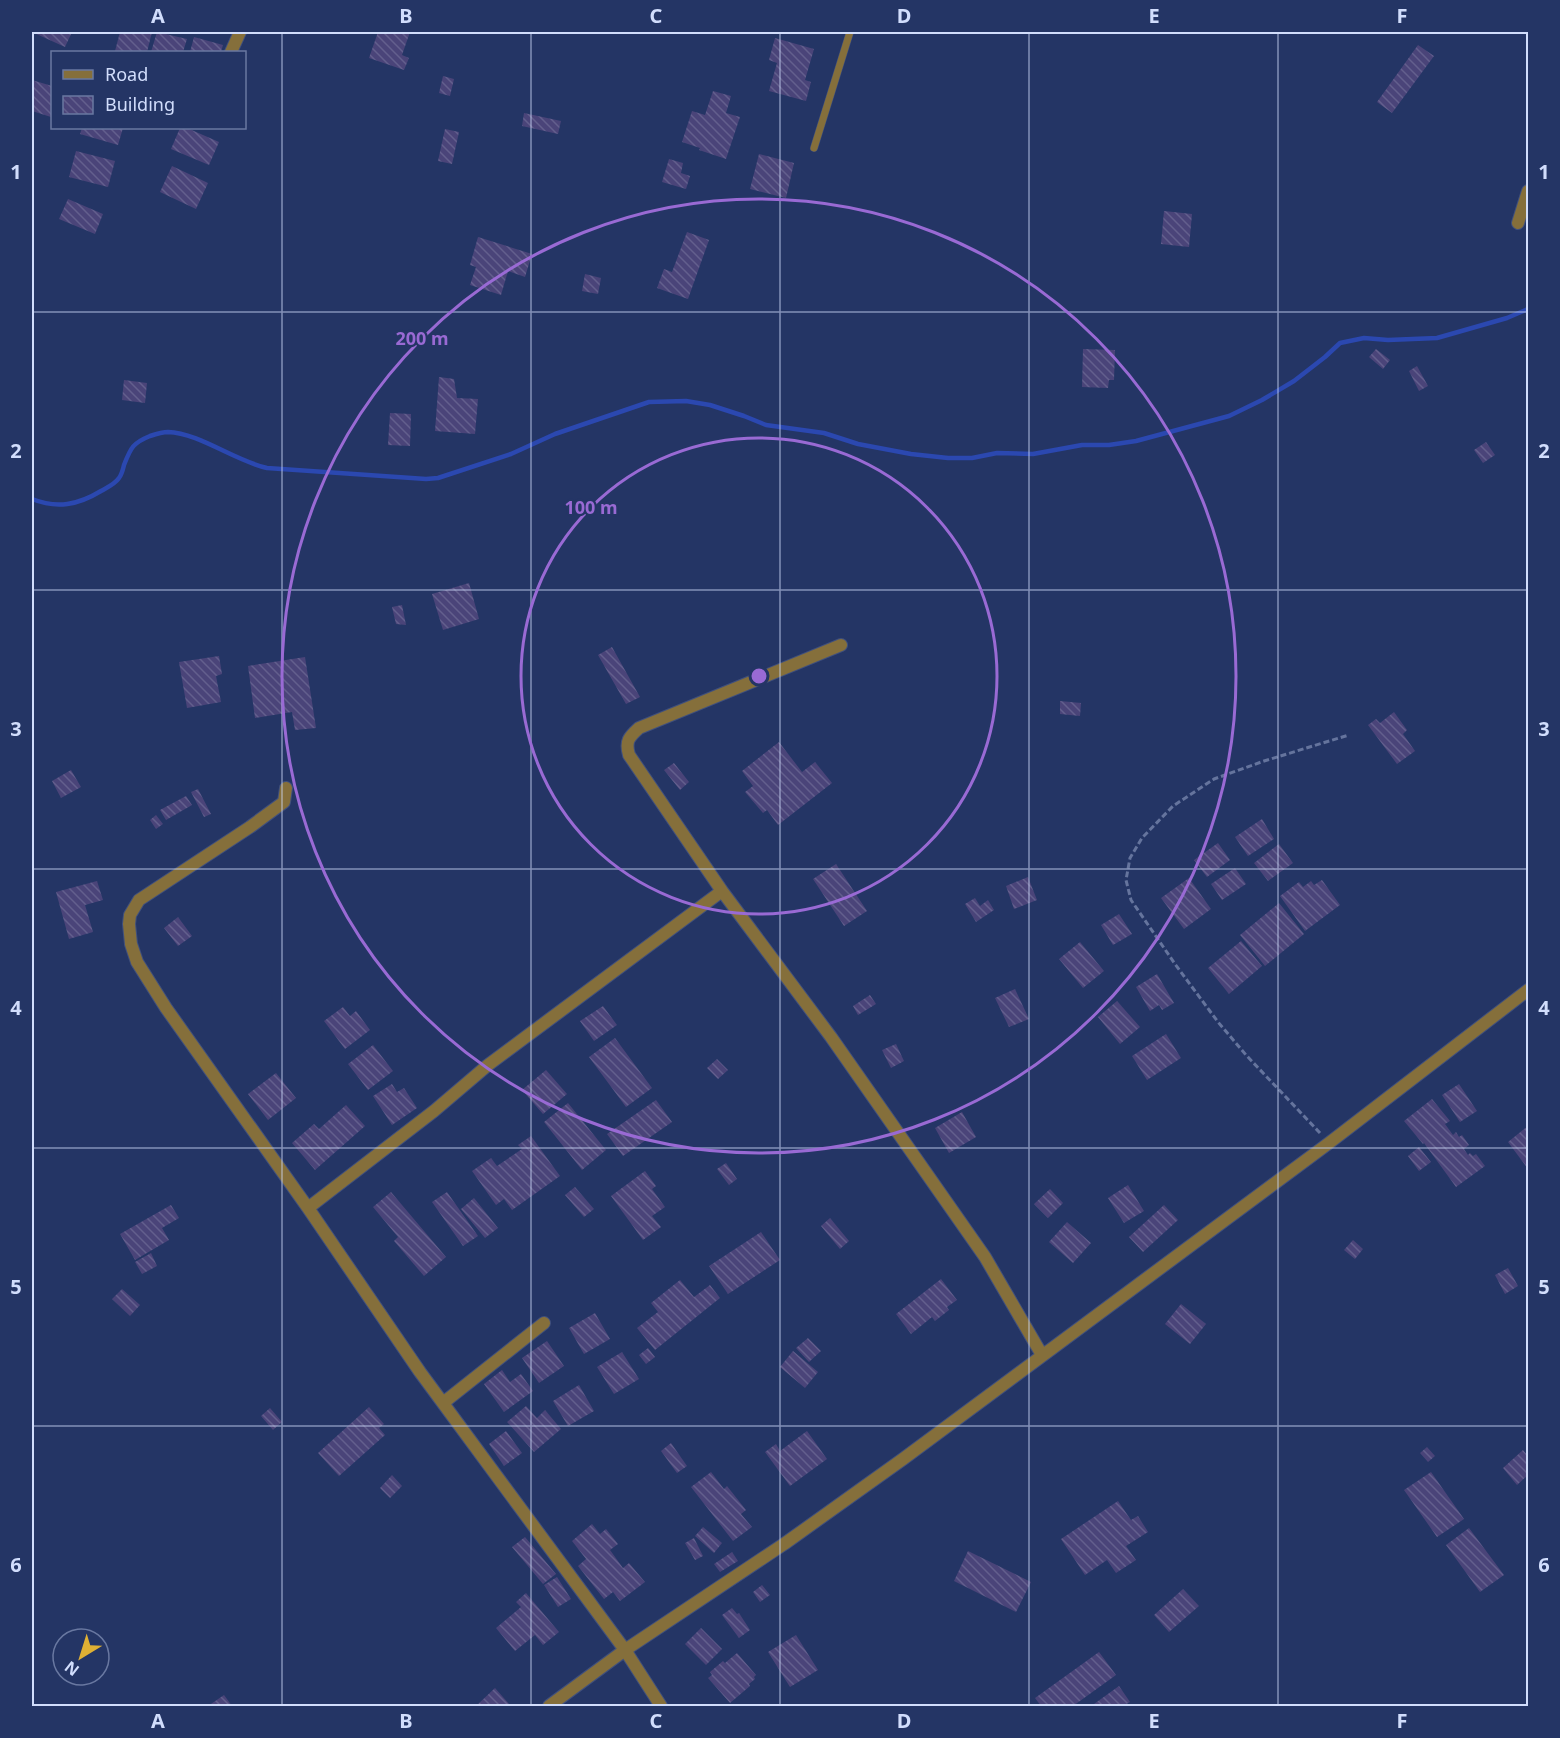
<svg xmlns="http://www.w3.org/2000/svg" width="1560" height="1738" viewBox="0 0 1560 1738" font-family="'Noto Sans',sans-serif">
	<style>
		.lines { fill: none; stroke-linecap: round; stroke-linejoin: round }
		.stream { stroke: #2b48b0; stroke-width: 4.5 }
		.building { fill: url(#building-back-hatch) }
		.service-casing { stroke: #40507d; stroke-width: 8 }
		.minor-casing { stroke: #40507d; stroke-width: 14 }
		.path { stroke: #65749d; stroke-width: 3; stroke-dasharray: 6 3; stroke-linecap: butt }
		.service { stroke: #856f3b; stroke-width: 7 }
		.minor { stroke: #856f3b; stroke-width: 12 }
		.grid { fill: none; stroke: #d1ddfc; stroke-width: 1.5; stroke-opacity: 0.55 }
		.ring { fill: none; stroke: #996ad4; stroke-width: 3 }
		.centre { fill: #996ad4; stroke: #243565; stroke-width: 3 }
		.ring-label { font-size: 18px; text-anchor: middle; font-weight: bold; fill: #996ad4; stroke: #243565; stroke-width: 4.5; stroke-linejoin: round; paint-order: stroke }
		.neatline { fill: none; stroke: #d1ddfc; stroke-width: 2 }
		.grid-label { font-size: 20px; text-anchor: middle; font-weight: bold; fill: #d1ddfc }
	</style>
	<defs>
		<pattern id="building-back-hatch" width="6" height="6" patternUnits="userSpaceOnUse" patternTransform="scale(1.5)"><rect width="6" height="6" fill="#4a4479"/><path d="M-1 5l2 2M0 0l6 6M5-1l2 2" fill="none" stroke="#635f8d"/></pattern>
	</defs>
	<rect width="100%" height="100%" fill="#243565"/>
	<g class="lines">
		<path class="stream" d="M32,499c25,10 46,6 69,-8 7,-4 14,-7 18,-13 3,-4 4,-9 5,-13 7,-18 9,-22 26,-29 6,-2 12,-4 18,-4 31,1 67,29 99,36l159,11 12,-1 73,-24 44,-20 94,-32 37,-1 24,4 34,11 22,9 58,8 34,11 53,10 37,4h24l25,-5 36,1 49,-9h27l27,-4 93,-25 33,-16 32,-19 31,-24 15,-14 24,-5 24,2 49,-2 70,-20 21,-9"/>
	</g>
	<path class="building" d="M32,32h40l-7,15z
		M120,32h32l-5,20 -32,-1z
		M157,32l30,7 -4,13h-32z
		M378,32h32l-8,23 7,3 -5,12 -35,-12z
		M194,37l29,8 -2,7h-31z
		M775,38l39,11 -9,31 6,2 -5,19 -37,-10 8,-28 -8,-3z
		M1418,45l16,11 -42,57 -15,-11z
		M443,76l11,3 -4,17 -11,-3z
		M32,80l20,6 -1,31 -19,-6z
		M713,91l18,5 -5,17 14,4 -14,42 -27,-9 1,-2 -18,-6 10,-31 13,4z
		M524,113l37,8 -3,13 -36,-8z
		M82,128h41l-5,17 -38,-11z
		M180,128h7l32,14 -10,23 -38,-16z
		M445,129l14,3 -7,32 -14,-3z
		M76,151l39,10 -7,26 -39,-10z
		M759,154l35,9 -8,35 -36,-9z
		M669,159l14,4 -2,10 9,3 -4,13 -24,-7z
		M172,166l36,17 -12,26 -36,-17z
		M68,199l35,15 -8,20 -36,-15z
		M1164,211l28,3 -3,33 -28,-3z
		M687,232l22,8 -21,59 -31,-11 7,-19 8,3z
		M478,237l54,17 -7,23 -17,-6 -7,24 -31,-10 6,-18 -6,-2z
		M585,274l16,4 -3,16 -16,-3z
		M1083,349l32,1 -1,30h-5l-1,8 -26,-1z
		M1376,349l14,11 -7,9 -14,-12z
		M1417,366l11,20 -9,5 -10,-20z
		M439,377l15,2 3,19 21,1 -3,35 -40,-3z
		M124,380l23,3 -2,20 -23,-3z
		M390,413l21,1 -1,32 -22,-1z
		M1486,442l9,13 -12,8 -9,-13z
		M469,583l10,36 -36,11 -11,-36z
		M402,605l4,20 -10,-1 -4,-17z
		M612,647l28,50 -14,7 -28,-49z
		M219,656l3,18 -6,2 5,26 -34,6 -8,-46z
		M305,657l11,71 -21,2 -3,-18 -37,6 -7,-52z
		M1060,701l21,2 -1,13 -20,-2z
		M1394,712l13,18 -4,4 12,17 -18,13 -29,-39 8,-6 4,4z
		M779,742l23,30 13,-10 17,21 -54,42 -11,-15 -4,3 -18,-21 8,-6 -11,-15z
		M674,763l15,19 -9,8 -16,-20z
		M71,770l10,17 -20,11 -9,-17z
		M198,789l13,25 -7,3 -13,-25z
		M186,796l6,9 -26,15 -6,-10z
		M156,815l7,9 -7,5 -6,-9z
		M1262,819l12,20 -26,17 -13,-19z
		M1218,843l12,17 -23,17 -13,-17z
		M1279,844l14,19 -25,18 -14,-18z
		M836,864l31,47 -23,15 -31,-47z
		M1235,868l11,16 -24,16 -11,-16z
		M1028,877l9,23 -23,9 -8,-23z
		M1189,878l22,31 -27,20 -23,-31z
		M1322,880l18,25 -35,26 -25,-35 19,-14 4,5 8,-6 3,4z
		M97,881l6,19 -18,5 8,27 -24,7 -13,-47z
		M975,898l5,8 8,-6 6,10 -18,12 -11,-18z
		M1279,903l25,31 -39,32 -25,-31z
		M1119,914l13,20 -19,11 -12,-20z
		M178,917l14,19 -14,10 -14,-18z
		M1241,941l21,25 -33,28 -21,-26z
		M1080,942l24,29 -21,17 -24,-29z
		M1157,974l17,29 -12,7 -3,-5 -9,6 -14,-24z
		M1015,989l14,30 -20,8 -14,-29z
		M870,995l6,9 -18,11 -5,-9z
		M1117,1001l23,26 -20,17 -22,-27z
		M603,1006l14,19 -23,16 -14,-20z
		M343,1007l7,9 6,-5 14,19 -25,19 -21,-28z
		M1166,1034l15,24 -34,22 -15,-24z
		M615,1038l37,50 -26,19 -37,-50z
		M896,1044l8,17 -13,7 -9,-18z
		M373,1045l20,26 -25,19 -20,-26z
		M717,1059l11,11 -10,9 -11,-11z
		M546,1070l21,24 -24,20 -21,-24z
		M276,1073l20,25 -28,22 -20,-26z
		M392,1084l5,8 7,-4 13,20 -25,17 -19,-29z
		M1459,1084l18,27 -17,11 -18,-27z
		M1432,1099l18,22 -5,3 8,11 3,-3 3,5 3,-2 7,10 -5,4 4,6 2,-2 3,3 3,-2 9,12 -29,21 -32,-44 -1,1 -19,-23z
		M656,1100l16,22 -49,34 -16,-22z
		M568,1103l38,47 -24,20 -38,-48z
		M346,1105l19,21 -50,44 -23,-27 22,-19 5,5z
		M962,1112l14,25 -27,16 -14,-25z
		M1528,1126v43l-20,-27z
		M531,1136l29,40 -48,34 -8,-11 -8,6 -24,-34 19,-13 6,8 25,-17 -4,-4z
		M1419,1147l12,15 -12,9 -11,-15z
		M726,1163l11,16 -8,6 -12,-16z
		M645,1171l11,15 -4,3 13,18 -13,9 9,11 -18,13 -32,-44z
		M1128,1185l16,26 -20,12 -16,-25z
		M575,1187l19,22 -10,8 -19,-22z
		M1050,1189l13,14 -15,15 -14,-14z
		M391,1192l55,65 -22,19 -30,-35 4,-4 -25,-30z
		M447,1192l31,44 -15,10 -31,-44z
		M474,1198l24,30 -13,10 -24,-29z
		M171,1205l8,13 -17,10 7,12 -34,20 -15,-26z
		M1164,1205l14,15 -35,32 -14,-15z
		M830,1218l19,23 -9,8 -19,-23z
		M1067,1222l24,21 -18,20 -24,-21z
		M761,1232l19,28 -52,34 -19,-28z
		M1353,1240l10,9 -8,10 -11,-9z
		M151,1253l6,13 -15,8 -7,-12z
		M1508,1268l10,18 -13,8 -10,-19z
		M941,1279l16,21 -10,7 2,3 -14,11 -3,-4 -21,17 -15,-20z
		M680,1280l14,17 16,-12 10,13 -65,52 -18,-22 21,-16 -7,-9z
		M122,1289l18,16 -10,11 -18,-17z
		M1181,1304l25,20 -16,20 -25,-20z
		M595,1313l15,26 -26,15 -15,-26z
		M808,1338l13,13 -12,11 -13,-14z
		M547,1341l17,25 -25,17 -17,-25z
		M648,1348l7,9 -9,7 -7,-9z
		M793,1351l25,21 -13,16 -25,-21z
		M622,1352l17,27 -25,15 -17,-27z
		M502,1370l8,12 11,-8 12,17 -29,21 -20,-28z
		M579,1385l15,26 -26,15 -15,-25z
		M526,1406l11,12 8,-8 16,19 -27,23 -27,-30z
		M369,1407l15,17 -5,4 6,7 -46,41 -21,-23z
		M270,1408l12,14 -9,8 -12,-14z
		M506,1431l16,22 -18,13 -15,-22z
		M807,1431l20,28 -37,27 -25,-34 11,-8 4,7z
		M671,1443l16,23 -10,7 -16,-22z
		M1427,1447l8,9 -7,6 -8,-9z
		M1523,1450l5,6v19l-11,10 -14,-17z
		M711,1472l13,17 3,-3 19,24 -5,4 11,13 -19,14 -42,-54z
		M1431,1472l33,47 -27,18 -33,-47z
		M392,1475l10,11 -12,12 -10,-10z
		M1118,1501l13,19 7,-4 10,16 -22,14 10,14 -20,13 -9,-13 -22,15 -24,-36z
		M592,1524l8,10 6,-5 12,15 -8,6 13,18 6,-5 16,19 -25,19 -7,-9 -9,7 -26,-33 8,-7 -14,-18z
		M703,1527l19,16 -8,10 -19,-17z
		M1469,1528l35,47 -24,17 -34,-47z
		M525,1537l31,37 -13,10 -31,-37z
		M694,1538l9,18 -8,4 -10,-17z
		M968,1551l63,31 -15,30 -62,-31z
		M732,1552l6,9 -18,11 -6,-8z
		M557,1577l14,22 -13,8 -14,-22z
		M762,1585l8,10 -10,7 -7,-10z
		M1183,1589l16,17 -30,26 -15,-17z
		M526,1593l33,39 -16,13 -8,-10 -20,16 -19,-23 25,-21 -5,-5z
		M732,1608l5,6 2,-1 11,17 -11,8 -17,-23z
		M701,1628l21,21 -16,16 -21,-21z
		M796,1635l22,35 -28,17 -22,-35z
		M1099,1652l17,23 -43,31h-32l-6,-8z
		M737,1653l19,22 -2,2 1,2 -6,5 1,2 -20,17 -22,-25 4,-3 -2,-3 13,-11 2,2z
		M1119,1686l11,16 -7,4h-27l-2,-2z
		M495,1688l15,17 -1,1h-33z
		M224,1695l8,11h-24z"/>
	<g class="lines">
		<g class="service-casing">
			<path id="service" d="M814,148l36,-116"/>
		</g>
		<g class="minor-casing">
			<path id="minor" d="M231,52l9,-20
				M1518,223l10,-32
				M841,645l-202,83c-10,9 -14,13 -10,27l93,136 109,146 154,220 57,98
				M286,788l-2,14 -34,25 -111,73 -9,15 -1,9 2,20 6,18 29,46 142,200 112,164 205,278 36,56
				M308,1208l126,-97 54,-46 234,-174
				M443,1403l101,-80
				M549,1706l76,-56 159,-106 119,-85 426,-316 199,-153"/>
		</g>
		<path class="path" d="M1320,1133l-74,-78 -28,-33 -43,-58 -44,-64 -5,-20 4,-22 12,-20 31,-32 41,-27 50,-18 85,-26"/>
		<use href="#service" class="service"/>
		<use href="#minor" class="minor"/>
	</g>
	<path class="grid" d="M282,32v1674M531,32v1674M780,32v1674M1029,32v1674M1278,32v1674M32,312h1496M32,590h1496M32,869h1496M32,1148h1496M32,1426h1496"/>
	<g class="ring">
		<circle cx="759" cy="676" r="238"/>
		<circle cx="759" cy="676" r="477"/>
	</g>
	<circle cx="759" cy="676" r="9" class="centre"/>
	<g class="ring-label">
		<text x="422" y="345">200 m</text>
		<text x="591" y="514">100 m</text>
	</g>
	<rect width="1560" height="1738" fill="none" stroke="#243565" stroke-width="66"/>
	<rect x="51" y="51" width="195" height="78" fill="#243565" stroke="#6978a1" stroke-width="1.5"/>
	<rect x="63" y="70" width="30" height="9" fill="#856f3b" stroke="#6978a1" stroke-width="1.5"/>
	<text x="105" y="81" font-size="18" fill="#d1ddfc">Road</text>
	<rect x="63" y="96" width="30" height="18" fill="url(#building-back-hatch)" stroke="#6978a1" stroke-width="1.5"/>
	<text x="105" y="111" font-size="18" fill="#d1ddfc">Building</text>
	<g transform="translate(81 1657) rotate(218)"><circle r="28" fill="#243565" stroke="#6978a1" stroke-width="1.5"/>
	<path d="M0-4.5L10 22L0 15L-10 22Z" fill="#dfb034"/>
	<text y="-9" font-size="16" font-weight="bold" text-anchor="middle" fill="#d1ddfc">N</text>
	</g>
	<rect x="33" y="33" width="1494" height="1672" class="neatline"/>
	<g class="grid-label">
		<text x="158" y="23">A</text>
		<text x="406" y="23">B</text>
		<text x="656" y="23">C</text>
		<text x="904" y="23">D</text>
		<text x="1154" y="23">E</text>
		<text x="1402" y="23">F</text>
		<text x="16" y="179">1</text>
		<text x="1544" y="179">1</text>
		<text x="16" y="458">2</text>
		<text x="1544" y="458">2</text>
		<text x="16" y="736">3</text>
		<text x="1544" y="736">3</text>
		<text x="16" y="1015">4</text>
		<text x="1544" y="1015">4</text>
		<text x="16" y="1294">5</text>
		<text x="1544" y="1294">5</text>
		<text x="16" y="1572">6</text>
		<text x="1544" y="1572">6</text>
		<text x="158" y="1728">A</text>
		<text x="406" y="1728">B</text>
		<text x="656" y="1728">C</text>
		<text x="904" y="1728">D</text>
		<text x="1154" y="1728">E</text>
		<text x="1402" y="1728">F</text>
	</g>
</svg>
